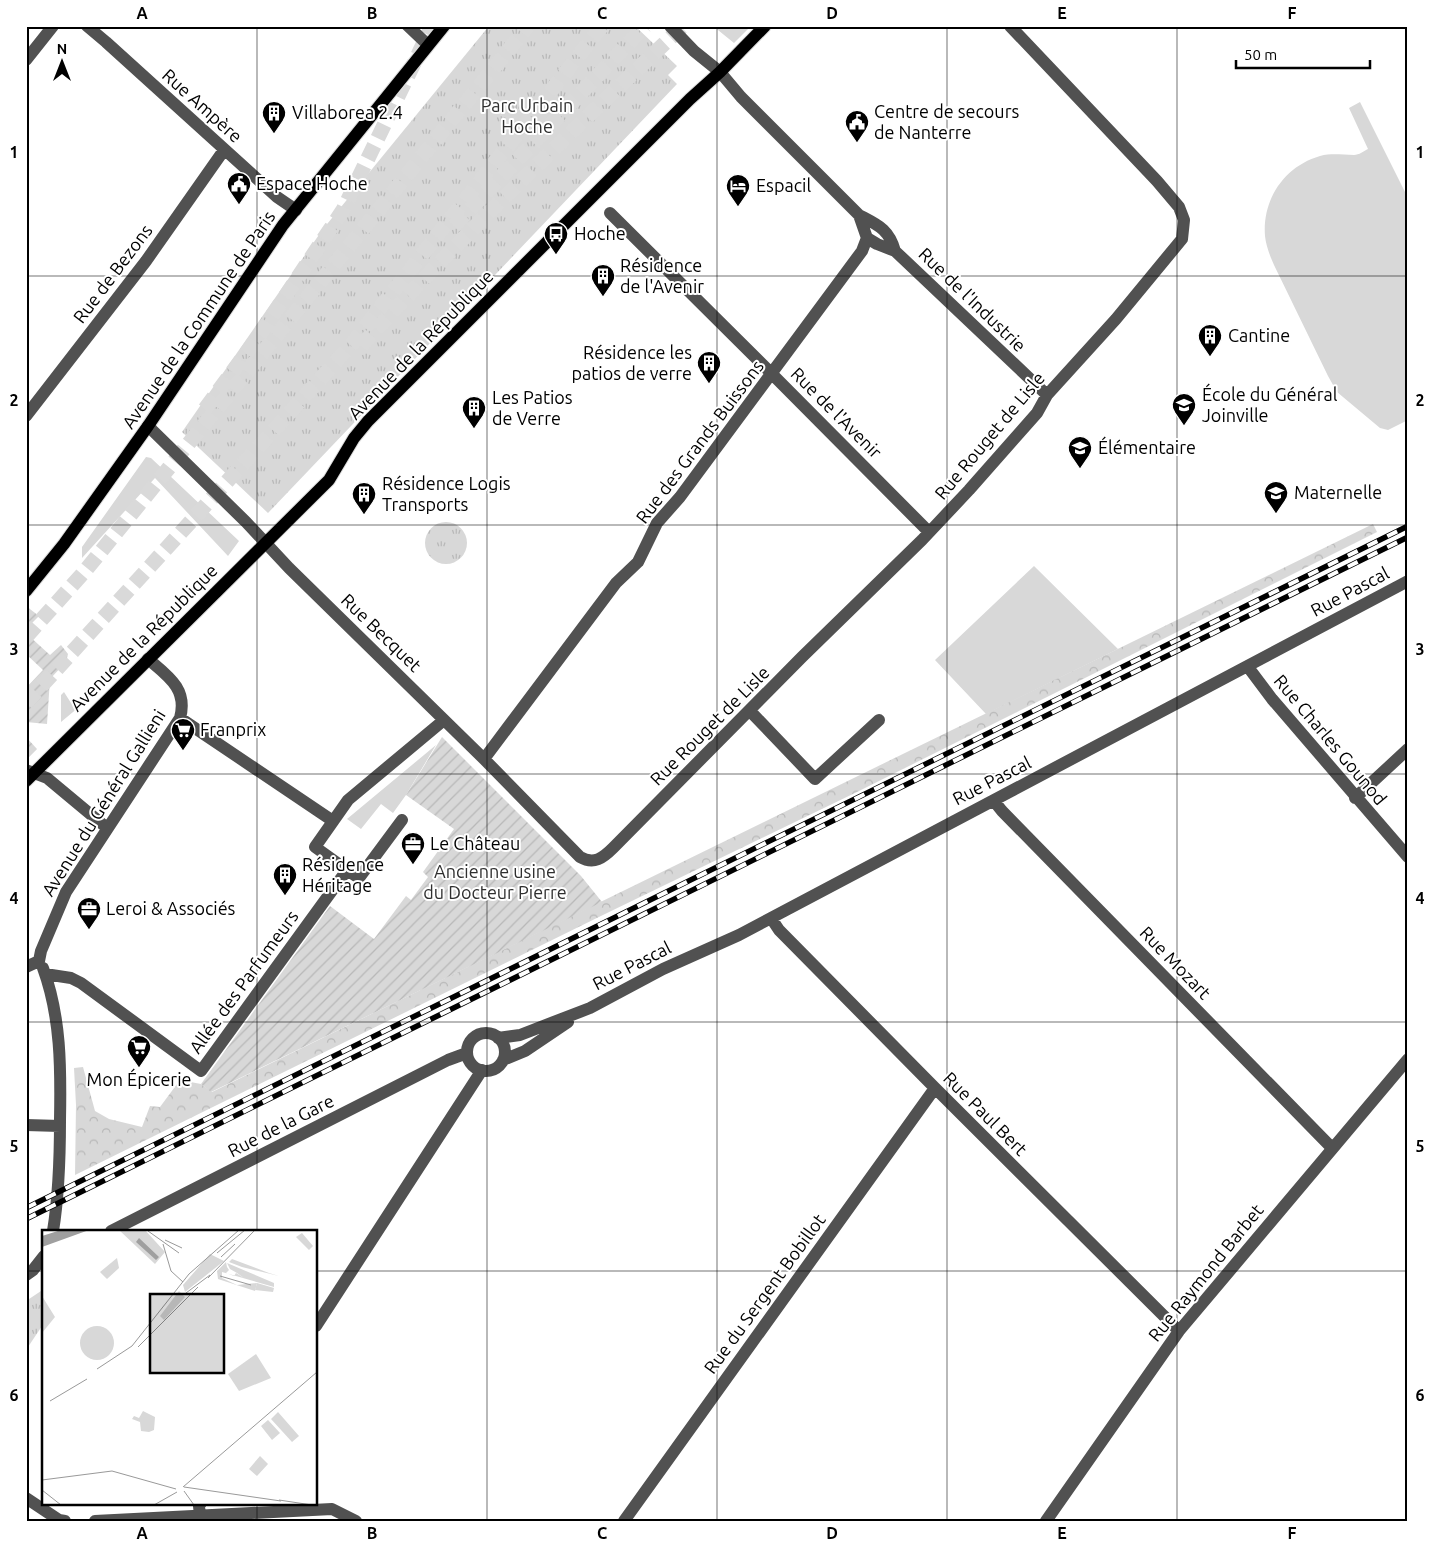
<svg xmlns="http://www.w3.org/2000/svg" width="1434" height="1547" viewBox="0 0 1434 1547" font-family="Ubuntu,sans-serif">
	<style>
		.grass { fill: #d8d8d8 }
		.forest { fill: url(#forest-crowns) }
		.park { fill: url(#park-tufts) }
		.garden { fill: url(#garden-furrows) }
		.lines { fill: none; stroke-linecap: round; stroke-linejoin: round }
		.highway-tunnel { stroke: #d9d9d9; stroke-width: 15; stroke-dasharray: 15 8; stroke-linecap: butt }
		.major-casing { stroke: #dbdbdb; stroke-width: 14 }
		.minor { stroke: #515151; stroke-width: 12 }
		.major { stroke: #000; stroke-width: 12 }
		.rail-casing { stroke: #000; stroke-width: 5.5 }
		.rail { stroke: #fff; stroke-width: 4; stroke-dasharray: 11; stroke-linecap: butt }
		.grid { fill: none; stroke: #000; stroke-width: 1; stroke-opacity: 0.55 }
		.labels { text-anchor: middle; stroke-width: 4; stroke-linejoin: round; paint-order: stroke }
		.street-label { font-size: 18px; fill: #000; stroke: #fff }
		.park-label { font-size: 18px; fill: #2f2f2f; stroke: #fff }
		.poi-label { font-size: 18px; fill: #000; stroke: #fff; text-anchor: start }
		.inset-road { fill: none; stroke: #999; stroke-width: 1 }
		.view { fill: #000; fill-opacity: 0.15; stroke: #000; stroke-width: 2.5 }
		.inset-edge { fill: none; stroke: #000; stroke-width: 2.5 }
		.neatline { fill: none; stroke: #000; stroke-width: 2 }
		.grid-label { font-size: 16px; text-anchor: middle; font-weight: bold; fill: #000 }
	</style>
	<defs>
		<pattern id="forest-crowns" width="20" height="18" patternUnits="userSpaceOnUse" patternTransform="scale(1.25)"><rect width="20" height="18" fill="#d8d8d8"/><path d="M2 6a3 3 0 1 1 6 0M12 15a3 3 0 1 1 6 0" fill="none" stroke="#b8b8b8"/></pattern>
		<pattern id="park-tufts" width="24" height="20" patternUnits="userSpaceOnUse" patternTransform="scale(1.25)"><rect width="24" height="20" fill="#d8d8d8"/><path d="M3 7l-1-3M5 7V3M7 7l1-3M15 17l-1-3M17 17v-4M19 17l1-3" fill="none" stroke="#b8b8b8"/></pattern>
		<pattern id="garden-furrows" width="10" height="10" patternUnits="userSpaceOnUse" patternTransform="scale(1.25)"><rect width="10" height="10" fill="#d8d8d8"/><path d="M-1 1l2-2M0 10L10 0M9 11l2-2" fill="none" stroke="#b8b8b8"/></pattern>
	</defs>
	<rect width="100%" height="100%" fill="#fff"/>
	<path class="grass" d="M713,26h38l-17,17z
		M1360,102l48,96v222l-20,10 -8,-2 -43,-36 -9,-16 -54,-111c-4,-9 -8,-19 -9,-29 -3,-37 20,-70 55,-80 12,-3 22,-1 34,-1 5,0 10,-4 14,-6l-19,-41z
		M146,457l5,1 88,83 -11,15 -73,-78 -73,80v-11z
		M1034,566l84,83 -132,65 -51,-54z
		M64,692l7,11 8,4 -18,15v-27z
		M436,745l-30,50 -13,18 -12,-9 -20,25 -14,-10z"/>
	<path class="forest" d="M1373,524l4,8 -520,260 -252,122 -530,261 1,-70 -2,-37 9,-1 12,44 14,8 33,8 8,-21 10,1 20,-27 21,4 11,8z"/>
	<path class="park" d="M489,26h146l42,40 -9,9 9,9 -409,429 -86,-81 141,-203z
		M425 543a21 21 0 1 1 42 0a21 21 0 1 1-42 0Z
		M44,1289v34l-18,27v-49z"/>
	<path class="garden" d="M26,606l13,10 -13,13z
		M28,635l22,20 11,-10 7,9 -2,8 -16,17 -3,45 -21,-2v-34l17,-18 -17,-16v-17z
		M26,737l11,12 -10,10h-1z
		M442,737l139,139 21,26 -391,190 -10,-8 129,-178 44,33 32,-43 5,4 17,-23 -5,-5 31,-43 -48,-34z"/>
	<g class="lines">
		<path class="highway-tunnel" d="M454,226l191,-200
			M361,346c102,-112 212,-216 322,-320
			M205,409l53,-72 85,-127 89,-184
			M26,637l59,-66 443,-545
			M26,703l325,-358 251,-319"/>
		<g class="major-casing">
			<path id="major" d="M26,591l38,-47 84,-118 135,-201 161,-199
				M26,781l303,-301 25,-42 14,-17 322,-322 30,-27 45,-46"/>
		</g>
		<path class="minor" d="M87,26l19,16 171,155 19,13
			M408,26l20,19
			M670,26l24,25 26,21 21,25 118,118c19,10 30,14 36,36
			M26,60l27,-34
			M610,213l162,161 157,158
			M859,215l8,23 10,6 18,7 152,144
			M26,416l120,-155 78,-111
			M148,426l98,96 43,46 195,191 96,98c14,8 23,1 33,-9l189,-191 120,-117 47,-50 68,-77 10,-18 69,-76 66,-80 2,-19 -5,-13 -22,-26 -147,-155
			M1248,667l24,32 136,158
			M750,711l65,68 64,-59
			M180,718l153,103
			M484,759l132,-176 22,-21 19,-39 23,-26 182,-246 5,-13
			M26,770l21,8 60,50
			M1355,798l53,-49
			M994,801l8,10 330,337
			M347,870l12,8 43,-58
			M771,918l8,12 156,158 244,243
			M39,961l2,-10 25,-59 114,-174c8,-29 -12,-42 -32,-59
			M26,967l13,-6
			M43,968c18,49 18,100 17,152 0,37 -1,74 -7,111
			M45,974l26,4 10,5 120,88 146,-201 -32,-23 33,-47 96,-80
			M467 1052a19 19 0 1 1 38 0a19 19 0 1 1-38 0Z
			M498,1038l22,-3 70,-27 73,-39 76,-34 669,-354
			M503,1060l22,-9 43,-29
			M26,1125l34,1
			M111,1231l337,-171 19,-7
			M26,1275l7,-5 11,-14
			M316,1326l166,-256
			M26,1498l33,22 6,1
			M200,1516l-1,-10 2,-3
			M95,1521l237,-12 24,12
			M624,1521l311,-433
			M1046,1521l133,-190 229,-272"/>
		<use href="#major" class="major"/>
		<g class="rail-casing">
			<path id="rail" d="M26,1208l1382,-682
				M26,1219l1382,-682"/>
		</g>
		<use href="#rail" class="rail"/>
	</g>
	<path class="grid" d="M257,26v1205M487,26v1495M717,26v1495M947,26v1495M1177,26v1495M26,276h1382M26,525h1382M26,774h1382M26,1022h1382M26,1271h18M316,1271h1092M257,1503v18"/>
	<defs>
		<g id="building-pin" transform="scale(1.25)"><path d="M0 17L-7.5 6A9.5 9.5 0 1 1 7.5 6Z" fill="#000" stroke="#fff"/><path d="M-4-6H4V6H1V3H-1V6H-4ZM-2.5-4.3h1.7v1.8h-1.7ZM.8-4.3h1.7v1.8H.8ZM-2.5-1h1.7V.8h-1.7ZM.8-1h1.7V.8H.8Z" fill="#fff"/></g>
		<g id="civic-pin" transform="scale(1.25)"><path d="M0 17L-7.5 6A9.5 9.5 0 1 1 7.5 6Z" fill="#000" stroke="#fff"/><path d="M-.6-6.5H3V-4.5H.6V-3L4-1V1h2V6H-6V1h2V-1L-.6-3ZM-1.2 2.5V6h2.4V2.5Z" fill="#fff"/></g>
		<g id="hotel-pin" transform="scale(1.25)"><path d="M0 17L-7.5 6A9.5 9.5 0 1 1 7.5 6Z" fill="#000" stroke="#fff"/><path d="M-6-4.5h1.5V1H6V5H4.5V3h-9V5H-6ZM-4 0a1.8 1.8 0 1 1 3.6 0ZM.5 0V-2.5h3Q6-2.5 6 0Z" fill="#fff"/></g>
		<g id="bus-pin" transform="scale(1.25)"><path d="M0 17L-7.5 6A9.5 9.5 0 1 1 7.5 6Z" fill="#000" stroke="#fff"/><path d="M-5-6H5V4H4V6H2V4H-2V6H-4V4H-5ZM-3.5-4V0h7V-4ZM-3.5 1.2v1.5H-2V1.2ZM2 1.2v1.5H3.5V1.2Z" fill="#fff"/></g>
		<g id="school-pin" transform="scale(1.25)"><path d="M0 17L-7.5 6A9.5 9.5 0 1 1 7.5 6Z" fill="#000" stroke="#fff"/><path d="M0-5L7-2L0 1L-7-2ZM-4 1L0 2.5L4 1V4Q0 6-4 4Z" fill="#fff"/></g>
		<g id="supermarket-pin" transform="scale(1.25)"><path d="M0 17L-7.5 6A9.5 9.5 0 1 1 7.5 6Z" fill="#000" stroke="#fff"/><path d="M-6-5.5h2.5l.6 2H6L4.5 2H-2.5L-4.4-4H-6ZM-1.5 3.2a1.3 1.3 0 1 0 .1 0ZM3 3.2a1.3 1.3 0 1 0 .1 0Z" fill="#fff"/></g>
		<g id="office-pin" transform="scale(1.25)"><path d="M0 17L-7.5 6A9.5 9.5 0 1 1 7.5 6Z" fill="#000" stroke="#fff"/><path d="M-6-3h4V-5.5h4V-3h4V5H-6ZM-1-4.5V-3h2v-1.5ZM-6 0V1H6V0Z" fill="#fff"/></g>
	</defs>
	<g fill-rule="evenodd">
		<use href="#building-pin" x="274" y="113"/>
		<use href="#civic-pin" x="857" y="122"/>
		<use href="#civic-pin" x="239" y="184"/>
		<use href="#hotel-pin" x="738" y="186"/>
		<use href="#bus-pin" x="556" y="234"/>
		<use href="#building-pin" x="603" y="276"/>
		<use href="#building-pin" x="1210" y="336"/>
		<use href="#building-pin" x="709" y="363"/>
		<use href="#school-pin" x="1184" y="405"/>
		<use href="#building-pin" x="474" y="408"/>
		<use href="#school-pin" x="1080" y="448"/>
		<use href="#school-pin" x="1276" y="493"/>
		<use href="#building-pin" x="364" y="494"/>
		<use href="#supermarket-pin" x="183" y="730"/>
		<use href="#office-pin" x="413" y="844"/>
		<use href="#building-pin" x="285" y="875"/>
		<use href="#office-pin" x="89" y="909"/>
		<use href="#supermarket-pin" x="139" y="1047"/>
	</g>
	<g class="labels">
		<g class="street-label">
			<text transform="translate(202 106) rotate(42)" y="6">Rue Ampère</text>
			<text transform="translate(113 274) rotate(-53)" y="6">Rue de Bezons</text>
			<text transform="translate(972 300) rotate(44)" y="6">Rue de l'Industrie</text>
			<text transform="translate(199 320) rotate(-56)" y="6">Avenue de la Commune de Paris</text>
			<text transform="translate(421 345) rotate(-46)" y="6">Avenue de la République</text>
			<text transform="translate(836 413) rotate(45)" y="6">Rue de l'Avenir</text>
			<text transform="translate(990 436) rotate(-50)" y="6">Rue Rouget de Lisle</text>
			<text transform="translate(700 442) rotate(-53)" y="6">Rue des Grands Buissons</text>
			<text transform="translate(1350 592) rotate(-28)" y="6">Rue Pascal</text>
			<text transform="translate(381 633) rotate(44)" y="6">Rue Becquet</text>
			<text transform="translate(144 638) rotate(-45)" y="6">Avenue de la République</text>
			<text transform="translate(710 726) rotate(-45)" y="6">Rue Rouget de Lisle</text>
			<text transform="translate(1330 740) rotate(50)" y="6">Rue Charles Gounod</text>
			<text transform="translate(992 781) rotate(-27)" y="6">Rue Pascal</text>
			<text transform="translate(104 803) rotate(-58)" y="6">Avenue du Général Gallieni</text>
			<text transform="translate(1175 963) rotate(46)" y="6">Rue Mozart</text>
			<text transform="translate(632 966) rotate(-27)" y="6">Rue Pascal</text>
			<text transform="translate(244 982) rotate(-54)" y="6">Allée des Parfumeurs</text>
			<text transform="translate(985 1114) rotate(45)" y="6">Rue Paul Bert</text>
			<text transform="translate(281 1126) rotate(-27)" y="6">Rue de la Gare</text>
			<text transform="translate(1206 1273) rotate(-51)" y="6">Rue Raymond Barbet</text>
			<text transform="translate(765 1294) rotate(-54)" y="6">Rue du Sergent Bobillot</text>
		</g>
		<g class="park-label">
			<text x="527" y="112">Parc Urbain<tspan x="527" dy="21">Hoche</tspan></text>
			<text x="495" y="878">Ancienne usine<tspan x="495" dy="21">du Docteur Pierre</tspan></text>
		</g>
		<g class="poi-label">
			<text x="874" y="118">Centre de secours<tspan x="874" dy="21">de Nanterre</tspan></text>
			<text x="292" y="119">Villaborea 2.4</text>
			<text x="256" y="190">Espace Hoche</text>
			<text x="756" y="192">Espacil</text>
			<text x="574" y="240">Hoche</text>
			<text x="620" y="272">Résidence<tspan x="620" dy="21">de l'Avenir</tspan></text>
			<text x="1228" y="342">Cantine</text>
			<text x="692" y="359" text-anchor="end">Résidence les<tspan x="692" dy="21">patios de verre</tspan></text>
			<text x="1202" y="401">École du Général<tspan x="1202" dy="21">Joinville</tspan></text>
			<text x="492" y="404">Les Patios<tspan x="492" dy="21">de Verre</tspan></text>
			<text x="1098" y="454">Élémentaire</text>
			<text x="382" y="490">Résidence Logis<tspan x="382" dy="21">Transports</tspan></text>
			<text x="1294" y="499">Maternelle</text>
			<text x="200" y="736">Franprix</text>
			<text x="430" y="850">Le Château</text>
			<text x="302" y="871">Résidence<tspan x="302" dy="21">Héritage</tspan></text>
			<text x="106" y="915">Leroi &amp; Associés</text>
			<text x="139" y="1086" text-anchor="middle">Mon Épicerie</text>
		</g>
	</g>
	<g transform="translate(42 1230)">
		<rect width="275" height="275" fill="#fff"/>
		<path d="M260,3l11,13 -4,4 -13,-13zM168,24l14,7 -39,31 -2,-7zM184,32l1,5 2,3 -3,3 8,3 2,-3 8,5 -7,-5 -7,-4 -3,-6 47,20v4l-52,-15v6l15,7 20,-2 -2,8 -37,-12 -1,-8zM0,66l13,21 -13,16zM236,182l21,24 -7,6 -21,-23zM226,190l12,13 -8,7 -11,-14zM218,226l8,8 -11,12 -8,-7z" fill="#d8d8d8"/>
		<path d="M190,29l37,14 10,3 -37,-9 -13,-5z" fill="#d8d8d8"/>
		<path d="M214,124l15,24 -32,13 -11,-17z" fill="#d8d8d8"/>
		<path d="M77,0h26l20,22 -10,12zM75,28l2,10 -12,11 -7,-7zM137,61l6,6 -21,23 -4,-4zM38 113a17 17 0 1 1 34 0a17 17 0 1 1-34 0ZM101,181l12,6 -1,13 -5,2 -8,-1 -1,-9 -8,-3 2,-3 5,2z" fill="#d8d8d8"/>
		<path d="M215,53l17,5 -1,4 -18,-2z" fill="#d8d8d8"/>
		<path d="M19,0h28l-47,17v-11zM97,8l20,19 -3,3 -20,-18z" fill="#9f9f9f"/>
		<path class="inset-road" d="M106,1l31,22M123,10l17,8M121,14l8,27 12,11M175,23l28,-23M179,27l14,-13M178,46l31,9M166,48l47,-48M144,63l24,-18M275,67v29M96,117l60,-60M55,139l35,-23 57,-72 50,-44M8,171l37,-22M0,250l70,-9 64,18M141,257l134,-115M142,257l97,14M0,260l19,15M142,261l10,14M237,270l33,5M112,275l23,-13"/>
		<path class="view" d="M108,64h74v79h-74z"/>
		<rect width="275" height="275" class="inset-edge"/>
	</g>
	<rect width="1434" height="1547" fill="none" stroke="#ffffff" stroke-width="55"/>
	<g transform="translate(62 62)" stroke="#ffffff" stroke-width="4" paint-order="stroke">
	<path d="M0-4L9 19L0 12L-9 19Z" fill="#000000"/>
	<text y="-8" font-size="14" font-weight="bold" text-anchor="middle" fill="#000000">N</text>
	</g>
	<path d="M1236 60v8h134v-8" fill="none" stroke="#000000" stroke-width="2.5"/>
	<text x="1244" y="60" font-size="15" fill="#000000" stroke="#ffffff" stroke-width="4" paint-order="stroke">50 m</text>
	<rect x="28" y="28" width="1378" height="1492" class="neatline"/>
	<g class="grid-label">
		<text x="142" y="19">A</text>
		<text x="372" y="19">B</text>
		<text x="602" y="19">C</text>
		<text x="832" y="19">D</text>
		<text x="1062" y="19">E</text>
		<text x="1292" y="19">F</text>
		<text x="14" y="158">1</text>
		<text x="1420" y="158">1</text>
		<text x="14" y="406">2</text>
		<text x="1420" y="406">2</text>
		<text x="14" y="655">3</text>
		<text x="1420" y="655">3</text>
		<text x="14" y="904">4</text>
		<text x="1420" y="904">4</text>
		<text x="14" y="1152">5</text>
		<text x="1420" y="1152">5</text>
		<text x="14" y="1401">6</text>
		<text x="1420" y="1401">6</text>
		<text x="142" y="1539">A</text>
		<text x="372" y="1539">B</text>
		<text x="602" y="1539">C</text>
		<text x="832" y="1539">D</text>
		<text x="1062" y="1539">E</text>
		<text x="1292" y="1539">F</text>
	</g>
</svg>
